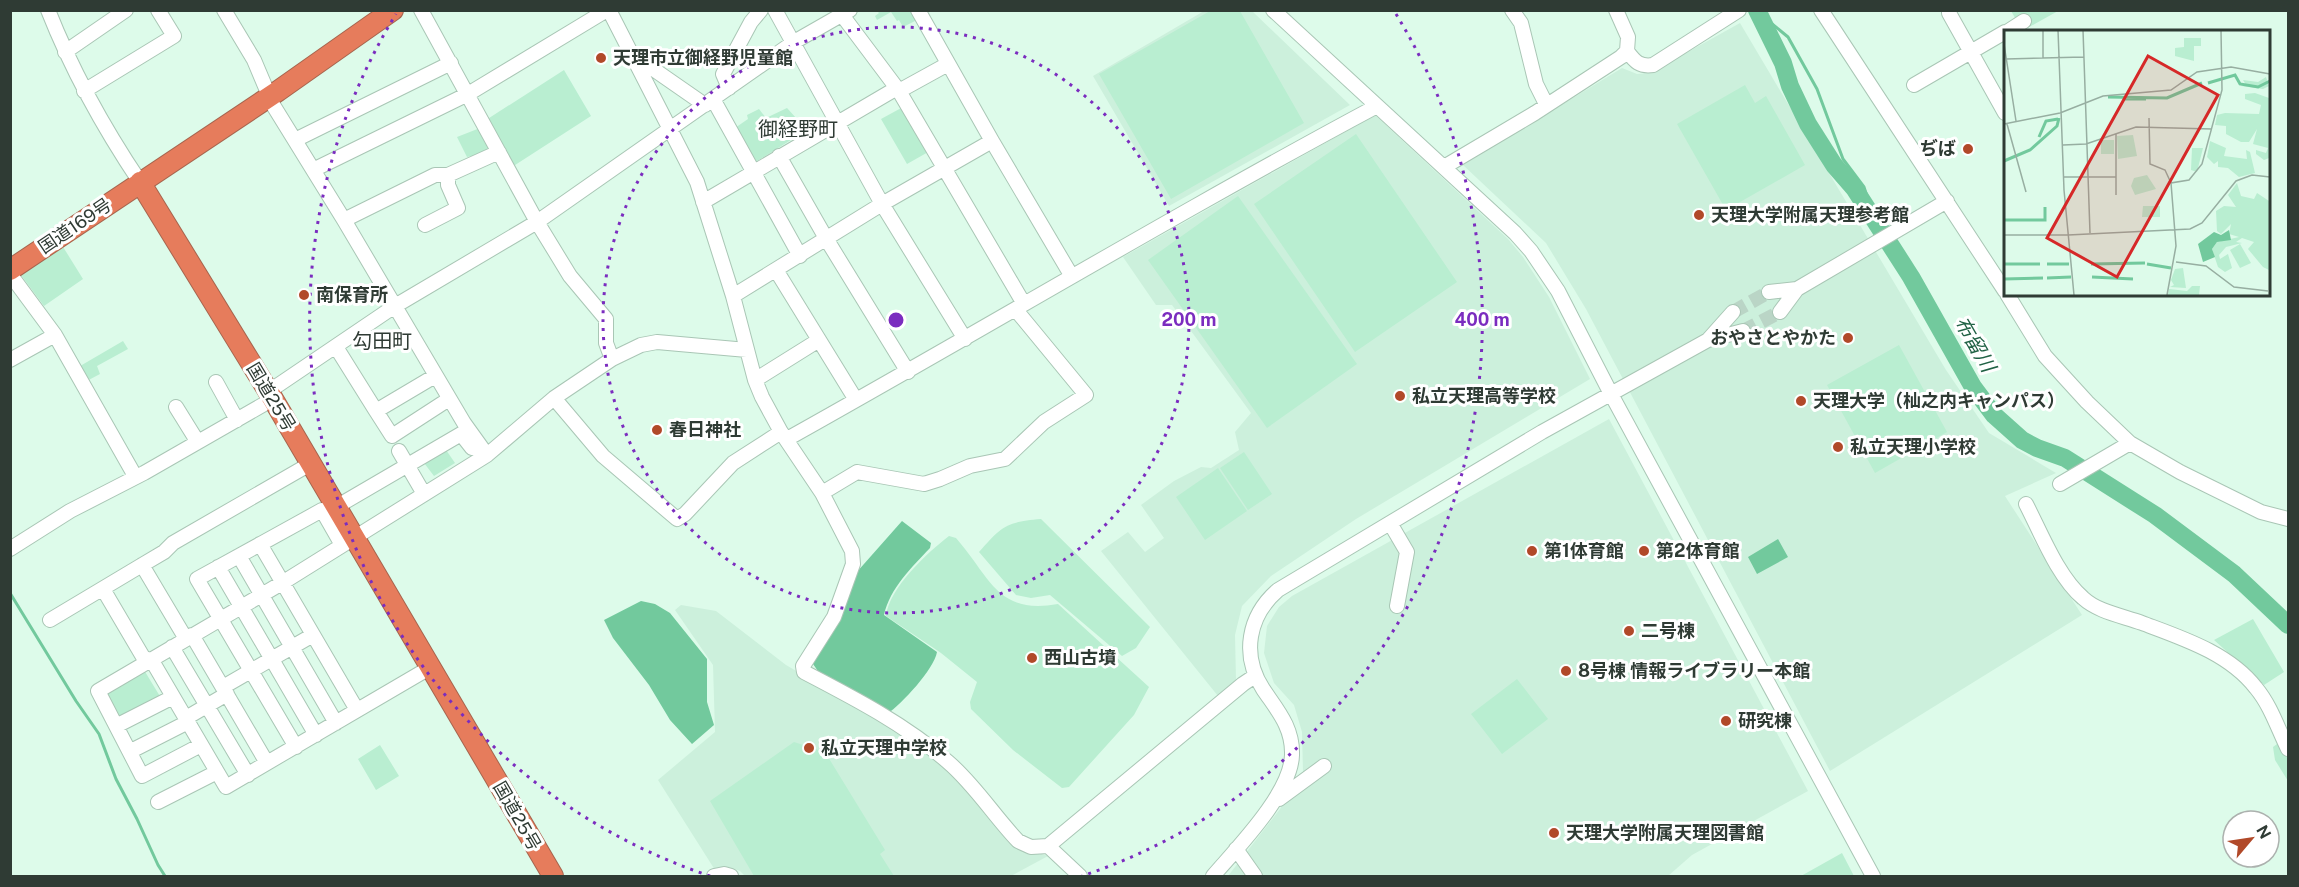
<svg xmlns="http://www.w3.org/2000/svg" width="2299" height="887" viewBox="0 0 2299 887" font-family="'Public Sans','Noto Sans JP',sans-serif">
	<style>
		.built { fill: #ccf0dc }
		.green { fill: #b9eed1 }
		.water { fill: #72c99d }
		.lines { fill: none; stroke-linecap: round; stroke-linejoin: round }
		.stream { stroke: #72c99d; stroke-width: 3 }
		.river { stroke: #72c99d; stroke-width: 18 }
		.minor-tunnel { stroke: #bad5c6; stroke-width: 14; stroke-dasharray: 14 7; stroke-linecap: butt }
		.minor-casing { stroke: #a9c6b5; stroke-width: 16 }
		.highway-casing { stroke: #a6654e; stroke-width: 22 }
		.minor { stroke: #fff; stroke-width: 14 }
		.highway { stroke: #e67c5c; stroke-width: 20 }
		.ring { fill: none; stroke: #7b2cbf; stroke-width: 3; stroke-dasharray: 3 6 }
		.poi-dot { fill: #b14929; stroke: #fff; stroke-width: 2 }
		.labels { text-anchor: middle; stroke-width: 6; stroke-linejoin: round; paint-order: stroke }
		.poi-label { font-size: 18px; font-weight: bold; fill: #2f3b34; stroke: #fff; text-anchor: start }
		.street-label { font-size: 18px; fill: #2f3b34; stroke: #fff }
		.neighbourhood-label { font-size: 20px; fill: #2f3b34; stroke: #fff }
		.water-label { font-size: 20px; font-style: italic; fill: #216245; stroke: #fff }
		.inset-river { fill: none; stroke: #72c99d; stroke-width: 3 }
		.inset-road { fill: none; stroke: #97aea1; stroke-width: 1.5 }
		.view { fill: #d62828; fill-opacity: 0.15; stroke: #d62828; stroke-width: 3 }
		.inset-edge { fill: none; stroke: #2f3b34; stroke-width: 3 }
		.centre { fill: #7b2cbf; stroke: #fff; stroke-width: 3 }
		.ring-label { font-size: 18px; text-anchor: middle; font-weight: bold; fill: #7b2cbf; stroke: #fff; stroke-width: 6; stroke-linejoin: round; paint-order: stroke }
	</style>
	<rect width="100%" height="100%" fill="#ddfbea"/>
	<path class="built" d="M1204,11h48l98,94 -181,101 -76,-130z
		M1740,23l206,347 43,63 67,40 -51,23 77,119 -252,156 -244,-462 -40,-66 -83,-78 159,-97 15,6 13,-1z
		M1375,115l133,124 15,18 26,40 41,82 -234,140 -85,57 -29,30 -7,29 1,45 -18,16 -117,-145 27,-19 17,20 19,-14 -23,-33 33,-24 27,-14 10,1 28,-18 -4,-18 16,-19 -79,-108h-16l-33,-48z
		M1609,419l199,372 -116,64 -24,21h-440l52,-67 23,-37 -1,-40 -8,-27 -20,-22 -10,-30 3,-27 12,-19 13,-11z
		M681,605l35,6 70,54 101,59 57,39 75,84 29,9 -37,20h-266l-5,-5 -15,-5 -10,4 -57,-90 57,-48 -2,-67 -38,-55z"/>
	<path class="green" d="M877,11h40l4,7 -18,9 -4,-7 -2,1 -6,-9 -14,8 -2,-4 4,-3z
		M1210,11h30l64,112 -133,76 -72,-125z
		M2011,11h47l-36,20 7,-7 -12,-3z
		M564,70l27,46 -79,51 -26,-47z
		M1745,85l10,18 11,-7 39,69 -79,45 -49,-86z
		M903,107l27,44 -23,13 -26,-45z
		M787,108l20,22 -50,31 -8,-1 -17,-30 16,-11 -1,-4 12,-6 7,9z
		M480,128l12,22 -19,10 -2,-4 -4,1 -10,-20z
		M1356,134l101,148 -102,70 -101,-148z
		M1238,196l119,168 -90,64 -119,-168z
		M60,242l23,37 -39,27 -26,-35z
		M123,341l5,8 -31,17 3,8 -17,9 -8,-14z
		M1899,345l48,87 -72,41 -48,-88z
		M444,447l11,16 -21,13 -13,-17z
		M1244,452l28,42 -24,16 -28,-42z
		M1218,468l29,43 -42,29 -29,-43z
		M1041,519l109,108 -14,21 -14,8 -72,-61 -19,3 -15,-3 -37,-43c23,-26 27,-30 62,-33z
		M949,536l7,2c35,40 41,77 102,66l91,83 -15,28 -65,72 -7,1 -49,-38 -42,-41 -1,-7 7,-20 -36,-29 -55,-37c3,-28 42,-64 63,-80z
		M2253,619l31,53 -20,13 -50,-45z
		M144,670l17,28 -41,23 -16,-27z
		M1517,679l31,40 -46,35 -31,-40z
		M794,742l31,10 60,98 -5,4 14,22h-140l-44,-75z
		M2277,744l11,15v22l-13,-21 -2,-13z
		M380,745l19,31 -23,14 -18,-31z
		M1842,853l12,23h-53z"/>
	<path class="water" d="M902,521l29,22 -1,5c-18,19 -40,40 -46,67l53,37c-3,17 -35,52 -50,62l-44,-29 -23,-11 -7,-10 30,-52 13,-39z
		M1778,539l10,18 -31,17 -9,-17z
		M641,601l14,3 15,9 37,46v43l7,23 -22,19 -22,-24 -21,-35 -36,-47 -9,-18z"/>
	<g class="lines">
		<path class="stream" d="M1759,13l29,24 29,52 26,70 21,28 11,34
			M10,593l66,108 23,33 17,45 21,40 21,46 7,11"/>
		<path class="river" d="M1757,10l26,53 7,23 18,38 26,41 20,23 57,89 62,110 21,28 28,25 15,8 28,10 90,57 79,59 54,51"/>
		<path class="minor-tunnel" d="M1733,312l36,-20
			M1743,331l37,-19"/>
		<g class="minor-casing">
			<path id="minor" d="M48,10c25,63 55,117 92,172
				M224,10l30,50 19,45 71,115 120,203 23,32
				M421,10l116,212 33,54 36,43v24l6,16
				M609,10l88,172 36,114 22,84 7,17 19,35 41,61 30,58 1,13 -19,53 -31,49 1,6c50,26 102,53 144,90 27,23 46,54 70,79l13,6 17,-1 195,-162 12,-8
				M775,10l107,194 83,135
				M918,10l74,131 79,134
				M1273,10l242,223 16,18 27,40 53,103 262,482
				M1512,10l9,13 15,61 10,20
				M1821,10l184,281
				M1949,13l56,100
				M842,15l57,76 125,213
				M2007,32l17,-11
				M1627,51c8,11 13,16 26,14l86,-55
				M65,52l61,-42
				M633,55l72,50
				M1914,85l91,-53
				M729,88l-6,-14 28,-52 10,-12
				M84,91l90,-55 -16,-26
				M899,91l49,-27
				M713,99l87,157
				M295,140l156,-77
				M779,156l48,84 81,132
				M1444,167l91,-54 86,-56 6,-6 1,-14 -12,-27
				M313,170l155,-76 139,-84
				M703,202l194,-114
				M344,220l91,-45h13l51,-23
				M425,225l33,-17 -10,-23v-10
				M776,270l80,130
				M10,274l45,61 80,141
				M1769,292l28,-3
				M2007,294l38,62 42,46 43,41 50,29 81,40 27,7
				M733,296l149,-92 110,-63
				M1780,312l17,-23 150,-88
				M1708,340l25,-28
				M336,347l40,64 59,-35
				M10,360l45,-25
				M755,380l64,-40
				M216,382l21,38
				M268,392l127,-86 142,-84 257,-180 56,-32
				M554,398l49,58 74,63 8,-5 48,-51 48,-31
				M176,407l18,29 2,7
				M376,411l16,25 57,-37
				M787,439c197,-110 390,-226 590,-333
				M399,451l25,43
				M2060,484l70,-41
				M822,493l35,-21 67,12 16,-5 30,-13 35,-7 39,-37 42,-27 -70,-85
				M2026,504c15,29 32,73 57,94 15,14 40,18 59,25 40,15 87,30 114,65 15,18 22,41 32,61
				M336,507l125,-73 11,14
				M1390,523l17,29 -10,54
				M260,544l97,166
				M10,549l60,-38 74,-38 129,-74
				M239,556l97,167
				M142,565l44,74
				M218,567l98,168
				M103,589l43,73
				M50,620l92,-55 22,-13 9,-9 137,-79
				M192,635l75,128
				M172,647l76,128
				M151,659l75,128 205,-120
				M223,687l90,-52
				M186,718l41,-24
				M118,725l55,-28
				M201,745l-59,31 -44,-85 184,-108 205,-128 67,-57 58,-39 29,-14 16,-3 90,8
				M296,747l-99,-168 125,-69 20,35
				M131,751l57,-29
				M1279,799l45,-33
				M158,802l59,-30
				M1048,846l32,30
				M1236,849l19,27
				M714,876l10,-2 7,2
				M1213,876c25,-29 78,-83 79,-121 1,-28 -15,-45 -29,-66 -22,-34 -15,-73 15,-99l264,-158 166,-92 35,-9"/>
		</g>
		<g class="highway-casing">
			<path id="highway" d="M140,182l133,217 280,477
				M10,270l268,-179 115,-81"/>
		</g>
		<use href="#minor" class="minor"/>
		<use href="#highway" class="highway"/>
	</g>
	<g class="ring">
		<circle cx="896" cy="320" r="293"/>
		<path d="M710 876A586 586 0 0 1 396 14M1396 14A586 586 0 0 1 1082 876"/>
	</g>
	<g class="poi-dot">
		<circle cx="601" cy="58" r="6"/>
		<circle cx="1968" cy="149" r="6"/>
		<circle cx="1699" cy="215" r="6"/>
		<circle cx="304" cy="295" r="6"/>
		<circle cx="1848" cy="338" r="6"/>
		<circle cx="1400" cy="396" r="6"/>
		<circle cx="1801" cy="401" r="6"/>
		<circle cx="657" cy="430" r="6"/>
		<circle cx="1838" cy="447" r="6"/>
		<circle cx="1532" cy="551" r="6"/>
		<circle cx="1644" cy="551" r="6"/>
		<circle cx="1629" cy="631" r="6"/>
		<circle cx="1032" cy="658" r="6"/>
		<circle cx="1566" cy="671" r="6"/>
		<circle cx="1726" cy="721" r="6"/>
		<circle cx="809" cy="748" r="6"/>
		<circle cx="1554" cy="833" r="6"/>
	</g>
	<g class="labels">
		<g class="poi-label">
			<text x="613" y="64">天理市立御経野児童館</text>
			<text x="1956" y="155" text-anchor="end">ぢば</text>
			<text x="1711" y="221">天理大学附属天理参考館</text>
			<text x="316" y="301">南保育所</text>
			<text x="1836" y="344" text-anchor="end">おやさとやかた</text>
			<text x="1412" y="402">私立天理高等学校</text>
			<text x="1813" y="407">天理大学（杣之内キャンパス）</text>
			<text x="669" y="436">春日神社</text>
			<text x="1850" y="453">私立天理小学校</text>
			<text x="1544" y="557">第1体育館</text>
			<text x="1656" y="557">第2体育館</text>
			<text x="1641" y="637">二号棟</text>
			<text x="1044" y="664">西山古墳</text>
			<text x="1578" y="677">8号棟 情報ライブラリー本館</text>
			<text x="1738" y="727">研究棟</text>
			<text x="821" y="754">私立天理中学校</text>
			<text x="1566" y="839">天理大学附属天理図書館</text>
		</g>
		<g class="street-label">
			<text transform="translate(75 226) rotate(-34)" y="6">国道169号</text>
			<text transform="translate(271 397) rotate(59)" y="6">国道25号</text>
			<text transform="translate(517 816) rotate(60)" y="6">国道25号</text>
		</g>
		<g class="neighbourhood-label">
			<text x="798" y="136">御経野町</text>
			<text x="382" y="348">勾田町</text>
		</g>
		<g class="water-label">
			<text transform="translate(1975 344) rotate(60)" y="7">布留川</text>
		</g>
	</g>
	<g transform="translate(2004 30)">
		<rect width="266" height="266" fill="#ddfbea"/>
		<path d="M180,8h17v8h-7v15l-19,-5v-8l9,-1zM262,47l3,9 -6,3 -22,-3 5,-1 -3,-5 15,2zM251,63l14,5v60l-5,2 -8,-6v-4l10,3 2,-5 -15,-4 4,-15 -8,13h-8l-15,-8v-8l-11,-1 2,-10 8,-2 34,1 2,-9 -16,-6v-5zM129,105l4,21 -19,3 -1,-23zM97,110h13v14h-13zM206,111l16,7 -2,8 23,3 -1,-9 4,2 5,21 -16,4 -11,-9 -10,-1v-6l-4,3 -7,-7zM188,118h11l-6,24 -6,-2zM143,145l9,14 -21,6 -4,-9 3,-8zM233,153l4,13 13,3 3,-6 12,8v69l-6,-3 -15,-18 6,-7 -12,-4 -6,4 6,1 -16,4 -7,8 1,4 8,-5 4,14 -7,4 -7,-5 -6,-18 5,-7 22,-5 -10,-3 2,-10 -10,10 -4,-3 -1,-20 8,-5 12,1 -8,-12zM139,176h17v11h-18zM236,214l11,19 -11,5 -10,-18zM179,238l3,20 -16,-1 4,-2 -3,-5 4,-11zM188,256h8l-1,9h-31l1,-6 18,2z" fill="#b9eed1"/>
		<path d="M225,200l2,10 -14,2 -5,7 3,8 -12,5 -5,-18 16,-12 7,3z" fill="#72c99d"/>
		<path class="inset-river" d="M204,53l27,-8 5,9 18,3 12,-6M104,67l59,1 35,-15M121,69h21M35,107l7,-16 12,-2M0,131l26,-11 27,-24 2,-8M0,190h41v-13M0,234h36M43,234h22M87,234l54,-1M143,234l24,4M88,247l41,2M43,248l24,-1M0,249l39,-1"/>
		<path class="inset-road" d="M54,0l6,160 10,105M79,0l7,203M0,14l12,77M39,28v-28M2,29l78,-2M56,83l43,-17 68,-6 26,-18 34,-5 39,7M145,88l1,46 15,6 6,13M0,94l56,-11M3,94l19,68M112,104v61M59,115l23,-1 50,-17 76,2M59,147h53M0,205h64M64,205l122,-6 12,-6 34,-42 16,-6 18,2M172,232l30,4 28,21 34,4M163,265l9,-49 -5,-63 18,-3 13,-16 20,-74 -1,-60"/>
		<path class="view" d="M144,26l70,39 -101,182 -70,-39z"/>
		<rect width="266" height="266" class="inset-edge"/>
	</g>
	<circle cx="896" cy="320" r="9" class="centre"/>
	<g class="ring-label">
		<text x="1189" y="326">200 m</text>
		<text x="1482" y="326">400 m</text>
	</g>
	<rect width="2299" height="887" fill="none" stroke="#2f3b34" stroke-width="24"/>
	<g transform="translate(2251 839) rotate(61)"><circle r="28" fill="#ffffff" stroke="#acb1ae" stroke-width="1.5"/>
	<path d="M0-4.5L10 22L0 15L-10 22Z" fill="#b14929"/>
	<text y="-9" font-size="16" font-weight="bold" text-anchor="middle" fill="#2f3b34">N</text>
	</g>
</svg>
